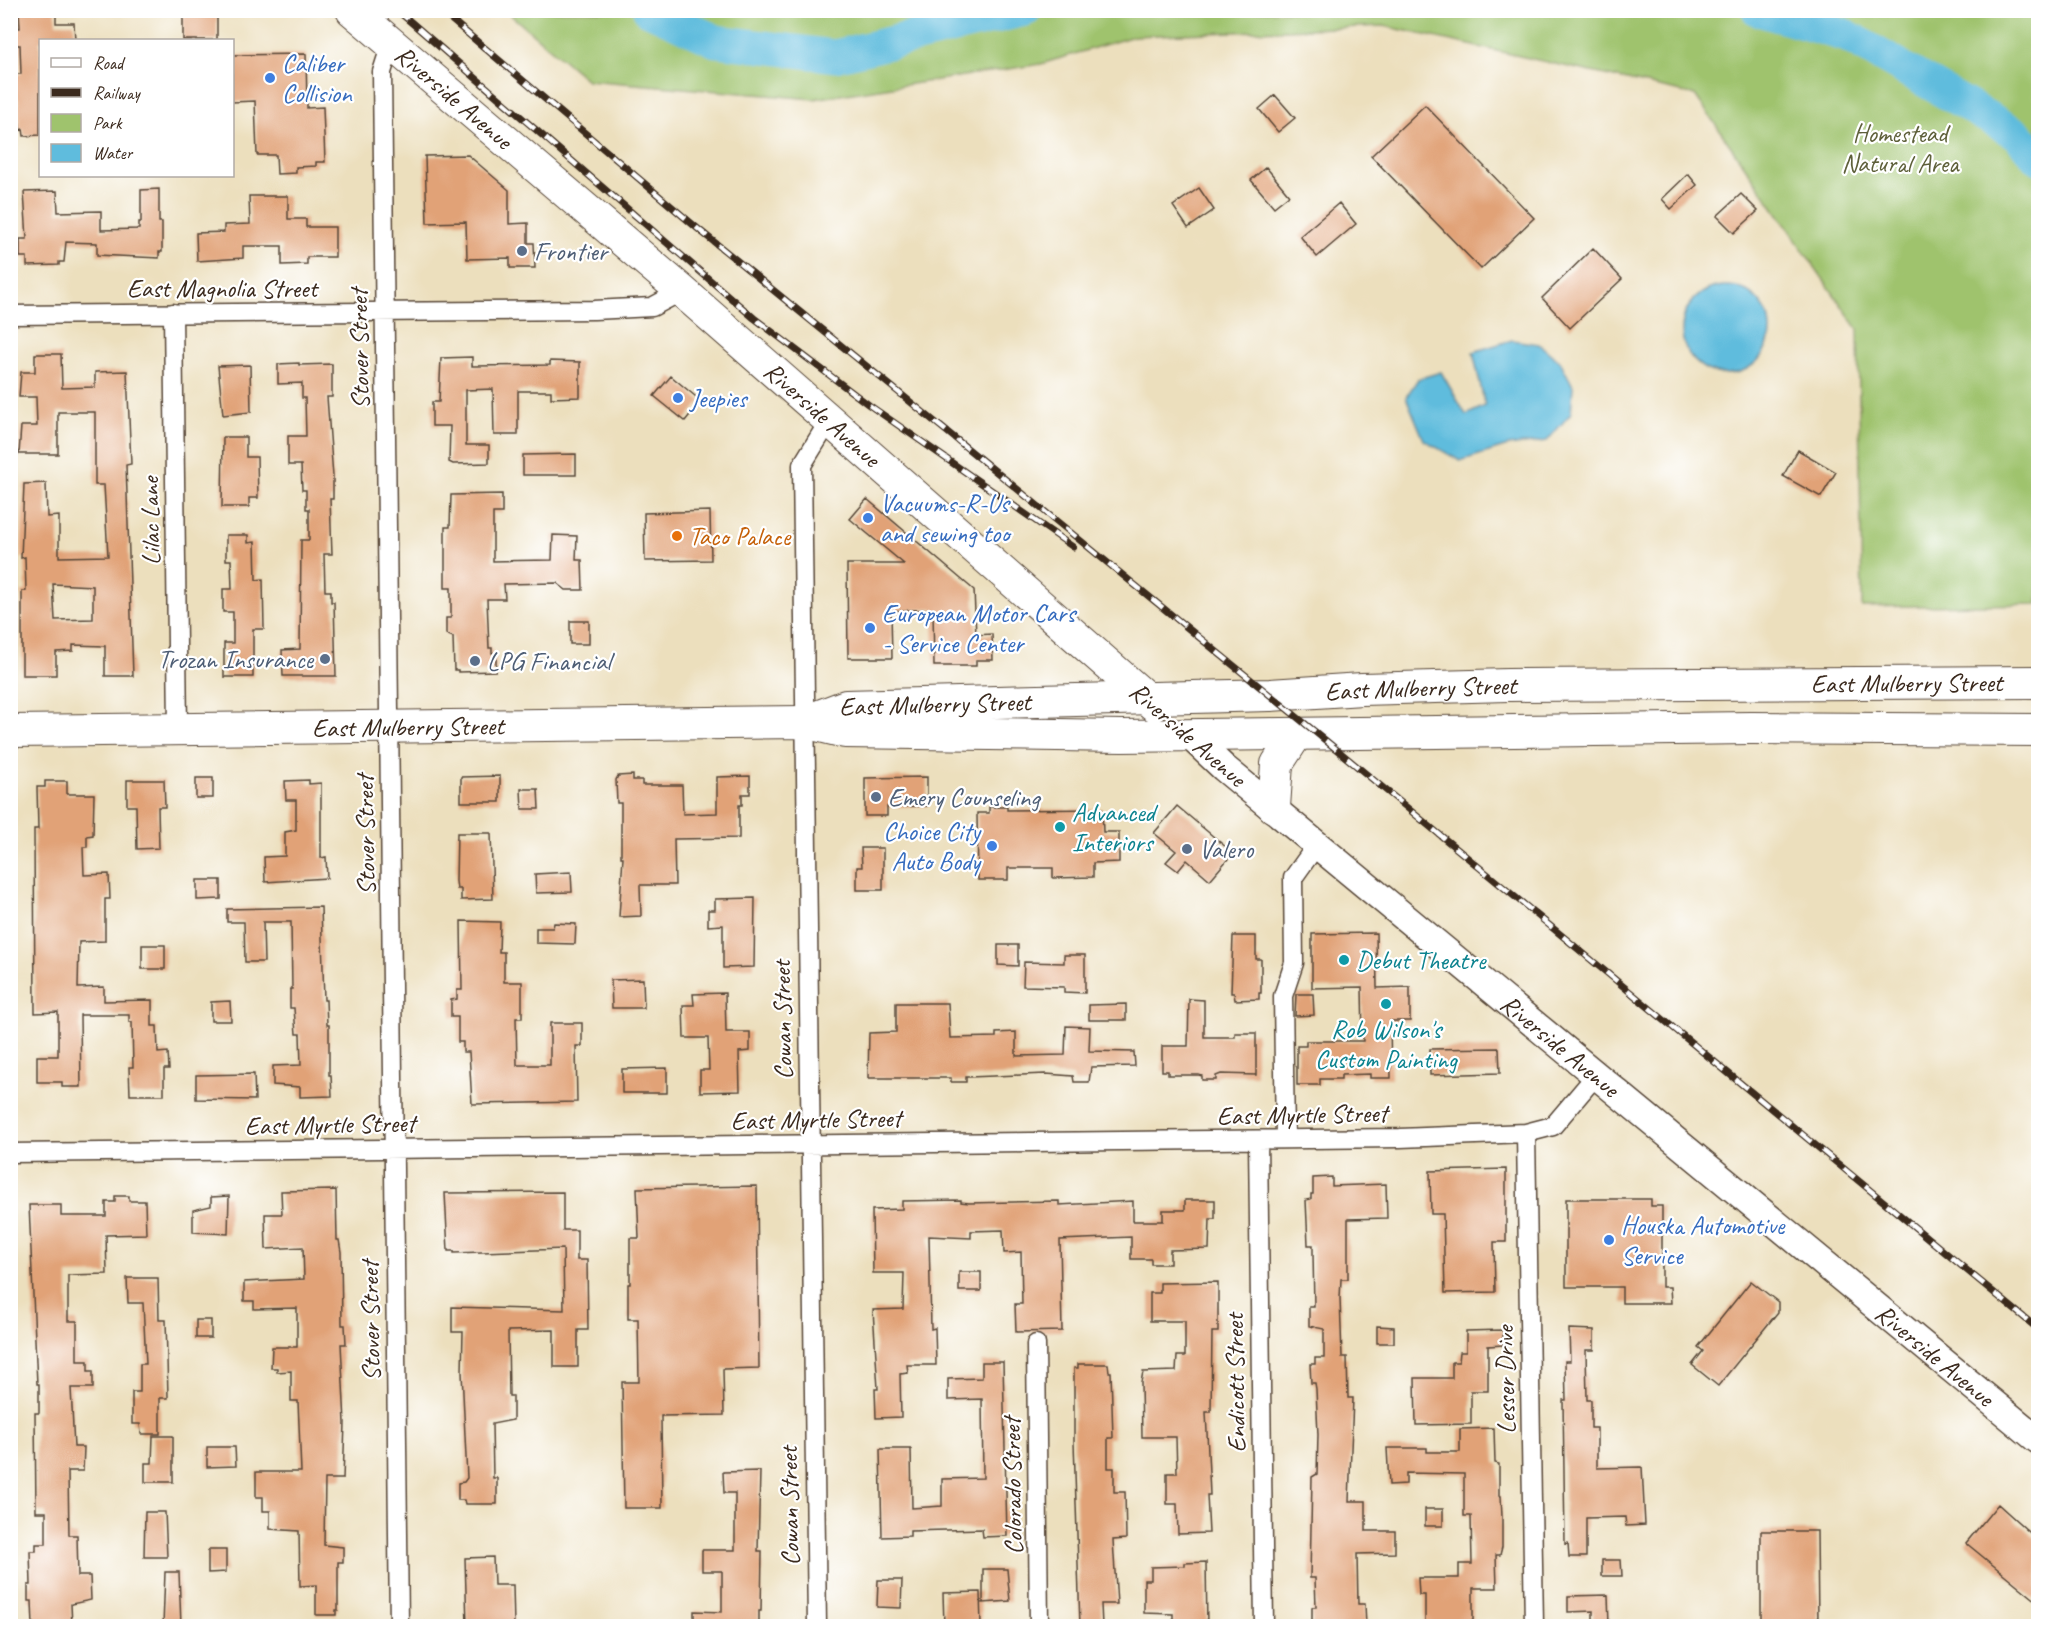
<svg xmlns="http://www.w3.org/2000/svg" width="2049" height="1637" viewBox="0 0 2049 1637" font-family="Caveat,sans-serif">
	<style>
		.green { fill: #9fc36d; stroke: #6d7646; stroke-width: 1.5 }
		.water { fill: #5fbcdd; stroke: #4d737e; stroke-width: 1.5 }
		.lines { fill: none; stroke-linecap: round; stroke-linejoin: round }
		.river { stroke: #5fbcdd; stroke-width: 33 }
		.building { fill: #e1a277; fill-rule: evenodd }
		.minor-casing { stroke: #564536; stroke-width: 21 }
		.secondary-casing { stroke: #564536; stroke-width: 30 }
		.trunk-casing { stroke: #564536; stroke-width: 34 }
		.minor { stroke: #fff; stroke-width: 18 }
		.secondary { stroke: #fff; stroke-width: 27 }
		.trunk { stroke: #fff; stroke-width: 32 }
		.rail-casing { stroke: #3b2a1e; stroke-width: 7 }
		.rail { stroke: #fff; stroke-width: 4.5; stroke-dasharray: 14; stroke-linecap: butt }
		.shop-dot { fill: #3f7fe0; stroke: #fff; stroke-width: 2 }
		.service-dot { fill: #5c6f8a; stroke: #fff; stroke-width: 2 }
		.food-dot { fill: #e8710a; stroke: #fff; stroke-width: 2 }
		.culture-dot { fill: #0f9aa8; stroke: #fff; stroke-width: 2 }
		.labels { text-anchor: middle; stroke-width: 4.5; stroke-linejoin: round; paint-order: stroke }
		.shop-label { font-size: 26px; fill: #366cbe; stroke: #fff; text-anchor: start }
		.street-label { font-size: 26px; fill: #3b2a1e; stroke: #fff }
		.park-label { font-size: 26px; fill: #5e603a; stroke: #fff }
		.service-label { font-size: 26px; fill: #4e5e75; stroke: #fff; text-anchor: start }
		.food-label { font-size: 26px; fill: #c56008; stroke: #fff; text-anchor: start }
		.culture-label { font-size: 26px; fill: #0d838f; stroke: #fff; text-anchor: start }
	</style>
	<rect width="100%" height="100%" fill="#fff"/>
	<filter id="ink" filterUnits="userSpaceOnUse"><feTurbulence type="fractalNoise" baseFrequency=".0167" numOctaves="2"/><feDisplacementMap in="SourceGraphic" scale="12" xChannelSelector="R" yChannelSelector="G"/><feConvolveMatrix kernelMatrix="1 2 1 2 8 2 1 2 1" color-interpolation-filters="sRGB"/></filter>
	<filter id="wash" filterUnits="userSpaceOnUse"><feTurbulence type="fractalNoise" baseFrequency=".008" numOctaves="4" result="noise"/><feDisplacementMap in="SourceGraphic" scale="24" xChannelSelector="R" yChannelSelector="G"/><feGaussianBlur stdDeviation="1.35" result="paint"/><feColorMatrix in="noise" values="0 0 0 0 0 0 0 0 0 0 0 0 0 0 0 0 0 1.4 0 .05"/><feComposite in="paint" operator="in"/></filter>
	<g filter="url(#wash)">
		<rect width="100%" height="100%" fill="#ecdfbd"/>
		<path class="green" d="M506,11h1532v593l-176,3 -4,-278 -163,-234 -311,-69 -250,10 -93,28 -227,35 -227,-19z"/>
		<path class="water" d="M1682 330a44 44 0 1 1 88 0a44 44 0 1 1-88 0Z
			M1512,340l27,4 22,19 12,23 -2,27 -24,28 -39,5 -48,15 -36,-21 -18,-43 12,-18 23,-7 25,43 19,-9 -12,-54z"/>
		<g class="lines">
			<path class="river" d="M649,10l67,31 119,15 190,-46
				M1758,10l89,26 170,98 21,24"/>
		</g>
		<g id="blocks">
			<path class="building" d="M19,10h37v13h18l1,17h-35v95l-16,1 -1,-7 -3,1 -2,-32h-4l-1,-24h8l-1,-29h-5v-17h5z
				M183,10h34v30h-34z
				M306,54l1,54 16,-1 2,55h-9v4l-20,1v6l-19,1 -1,-19h-19l-2,-54 -23,1v-47z
				M1275,95l20,23 -17,14 -19,-23z
				M1425,105l109,113 -53,51 -110,-113z
				M468,155l41,35v34l19,-1v20h6l1,25h-25v-10l-43,1 -1,-37 -39,1 -2,-67z
				M1266,167l23,28 -15,12 -23,-27z
				M1688,174l9,11 -26,24 -9,-10z
				M1199,188l15,22 -26,18 -15,-22z
				M159,189v33h3v30h-3v6l-62,-3v-12l-31,-1 -2,20h-5v3l-32,1v-9h-7v-18h7l-3,-47 33,-1 1,21 43,-1v19l38,-1v-7h2v-32z
				M1741,194l17,17 -24,22 -17,-17z
				M249,196h39v23h18v8h29v30h-28v7l-25,1v-19h-39v12l-46,3 -1,-28 28,-1v-7l26,-1z
				M1339,203l17,21 -39,33 -17,-21z
				M1593,248l29,31 -52,49 -28,-30z
				M35,354h26l1,34 33,-1v-15l32,-1 4,93 -5,1 1,29 6,182h-28v-30l-32,-1v6l-17,1v23h-34v-84h4l-1,-34 -4,1 3,-74 22,-1 1,34 12,-1v41l49,-1 -4,-71h-9v-73h-37v42h-39l2,-28h16l-1,-29h-17l2,-25h14zM53,584l40,2v33l-38,1z
				M472,357v9l78,-1v-4l30,1v35l-29,1v-7h-33v44h-24l-1,-46 -27,1v55h23v18l-36,1 -4,-2 1,-36h-18v-24h7l2,-44z
				M299,363v2l33,-1v33h-5l6,79v23h-3l2,55h-8l1,37h6v11h3l2,74h-53l-1,-26 18,-1 1,-109h8v-31h-3v-19h-4l-1,-25h-13v-29h18l-1,-38h-3v-15l-24,1v-20z
				M250,365l1,47 -28,3 -5,-49z
				M671,376l30,25 -16,20 -31,-25z
				M223,437h23v20h11l1,41h-9v9h-27z
				M1798,450l38,22 -15,25 -38,-21z
				M576,454v21h-53v-20z
				M502,494v19h-9v48l59,-1 1,-25 24,1 -1,24h6l1,30h-17l-9,-7 -53,1 1,15h-18l2,49h3v5h4v18l-38,1v-2h-4l-1,-33 -7,-3v-16h5v-30h-6v-61h5l1,-32z
				M867,499l107,91 2,45 16,-1 1,26h-17v6h-42l-1,-57 -42,2 1,47h-44l-1,-94h57l-54,-45z
				M710,511l1,49 -66,1 -1,-48z
				M226,535h22v8l7,-1 1,38 7,-1 1,50h-11v48h-29v-34h9v-31h-10v-23h9l-1,-29h-5z
				M570,621h19v23h-19z
				M633,775v5h9v5h40l1,29 34,-1v-36l33,-1v18h-8v11h-3v33l-65,1 1,46h-35l1,31 -22,1 4,-60h-2v-54h-4l-1,-23 2,-4z
				M500,776v26h-39v-25z
				M927,777v29l-40,1v9h-22v-38z
				M196,778h17v20h-17z
				M127,780h37l1,27h-7l1,41 -22,1 -1,-43h-9z
				M309,780v4l12,-1v75l5,-1 1,21 -62,4 -1,-25 21,-1v-24l11,-2v-30h-10l-1,-19z
				M45,781h22v13h27l-1,41 -6,1v11h-4l1,28 25,-1 1,25h-5v42l-26,1 -1,46 26,-1v14l48,-1v26h5l1,27 10,-1 1,17h-5v26h-34l-1,-28h4l-1,-45h-3v-7h-49l1,72h-19v-5h-25v-26h21v-44l-23,1 -1,-184h4l-1,-42h8z
				M521,789h17l1,20h-17z
				M1177,806l56,47 -23,27 -23,-20 -9,11 -12,-9 10,-11 -22,-18z
				M989,807h18v3l95,-1 1,23h16v30l-26,1v14l-40,1v-10h-45v12h-30l-1,-67h12z
				M457,833h34l2,66 -32,1v-11h-4l-1,-8z
				M861,848h22v42h-26v-23h5z
				M571,872l1,20 -36,1 -1,-19z
				M197,880h24v19l-24,1z
				M755,898l-1,69 -31,1v-43l-15,1v-16h7v-11z
				M321,907l3,93h2l1,25h2v50h2l1,21 -32,1v-10l-27,-2v-19l28,-1 -1,-31h-4l-2,-26h-4v-19h2l-1,-67h-28l1,40h-19l-1,-40h-17v-13z
				M461,921l39,1 -1,30h5v30h18v36h-6l1,47h33v-42h32v23h-6l1,56 -105,2 -3,-52h-6v-10h-5v-25h-7v-17l6,-1v-9h5z
				M554,923l22,1 -1,20 -39,-1v-15h17z
				M1376,933l1,55 33,-1v34h-20l1,57h-21v-4l-29,1v4h-21v6h-23v-39h9v-5h57l-1,-54 -50,1v-54z
				M1233,936h23v23h5v34h-2v6l-24,1 -1,-7h-3z
				M142,945h23v24h-23z
				M998,945h20v21l-20,-1z
				M1064,955h21v38l-21,-1v-5l-41,-1 1,-24 40,1z
				M643,979l1,29h-32l-1,-28z
				M725,993l1,39h24v19l-11,1 1,39 -40,1v-22h9l-1,-32h-24l-1,-33h11l-1,-11z
				M1296,994h17l1,21 -19,1z
				M1189,999l15,1v37h31v-4h21v42l-35,-1 -5,2v4h-14v-4l-3,-1h-31v-4h-6v-25h26z
				M230,1001l1,20h-20v-19z
				M896,1003h52l2,35 46,-1v-4l20,-1v24l49,-1 1,-29 24,1 -1,24 45,1 1,14 -44,1 -2,15h-15l-1,-6 -27,-2 -77,3h-3v5h-15v-4h-83l1,-45 27,-1z
				M1126,1004v16h-37v-15z
				M1499,1048l1,25 -70,2v-26z
				M667,1068v25h-45v-24z
				M254,1074l1,26 -59,-1v-24z
				M1506,1169v73h-12l1,50 -50,1 -2,-79h-12l-1,-43z
				M1332,1177v9l54,-2 1,34 -39,1v60h-7l-1,19 2,59h5l1,41h5l-4,103h17v30h29v22l-38,1 1,50h7l1,22h-54v-19h4l-1,-29h-5l2,-101 5,-3 1,-39 -2,-46 -1,-6h-4l-1,-19h5v-6h9v-29l-15,-3v-19h5l-1,-54v-8h-5l-2,-45 5,-1v-5h2v-16z
				M757,1186l2,182 -36,1 1,46 -63,1 1,92h-38l-2,-126h17l-1,-63h-10v-35h2v-46h9l-2,-50z
				M336,1190l1,50h2l2,12 1,73h3l1,19h-5l4,79 -2,56h-18l-1,66 19,2v15h-5v48h-2v5h-20v-30l-16,1 -1,-55 -29,-2v-18h-7v-14h-7v-25h45l-3,-71h-7v-30l-14,1v-4h-6l1,-21h25v-39l-43,1v-8h-10v-19l60,-3 -1,-32 -37,2 -1,-35h17l-1,-23z
				M563,1192v38h14v30h10l1,70h-10v37h-24v-37l-46,1 1,65h4v24l-21,4 1,54h4v26h-32l-1,-4h-6v-17l6,-1 3,-4 -5,-106 1,-40h-11v-25l112,3 -1,-61 -109,4v-2h-6l-3,-58z
				M115,1196h14v5h16l1,33 -40,1 1,39 -39,1v46h9v40h11v10h5v17h-22l3,59h10l-1,24h-15l1,64h8l1,41h12l1,24 -20,4 1,22h-39l-1,-25h-4v-16h3l-1,-34h6v-7h10v-32h-10l-1,-99h4v-29h-2l-8,-179h32v11h45v-14h9z
				M229,1196l-1,38 -35,-2v-22l18,-4v-9z
				M1566,1199h85v7h11v81h8l1,16h-49v-16h-56z
				M961,1200v2l8,1 90,-2v4l74,-4v20h30v-11h22v-10h30v19h-5l-1,30 -39,1v14h-19v-5h-20v-22l-71,3 2,91 -46,1 -1,-28h7l-1,-52 -17,1 -1,-23 -32,1v7l-42,-2 2,93 4,-1 1,37h-29l1,8 -8,1 1,43 -25,1 -1,-29h3l-5,-79 30,-1 1,-36h-31l-1,-63 30,-1v-8z
				M959,1272h22v19h-22z
				M127,1278h31l1,42h7l1,37 1,41h-8v36h-19l-1,-10h-8v-32h8v-28h6l-3,-61h-15z
				M1751,1281l27,21v10l-60,74 -26,-21 11,-14 -5,-4z
				M1218,1282v50h-6l-1,80h-5l3,61 1,22h-3l2,38 -31,1 -1,-30h-10v-31h10l-1,-36h-34l-1,-55 2,-10 33,-1 1,-15h8v-35h-35v-28h10v-10z
				M196,1320h15v18h-15z
				M1377,1326l17,1v16h-17z
				M1569,1329l25,1v20h-8l1,50h4v28h6v40l45,-1 3,58 -19,1 -1,-9 -39,1v39h-17l-1,-14 -3,1 -2,-144h3l-1,-39h5z
				M1503,1330v15l-15,1v45h-17v33l-55,1 -1,-47h37v-16h7l1,-10h6v-21z
				M982,1362h21l4,174 -24,1 -1,-8 -72,2v5l-28,1 -2,-88h31l1,59 30,-2v-27l41,-1 -1,-79 -34,1v-21l34,-1z
				M1078,1364h30l1,8h2l2,66h-5v30h6v24h11l1,47 -13,1 4,64h-16l1,22h-22l-6,-184v-74h4z
				M1494,1428l1,35 4,1v32h2l1,21v30l-2,8h-4l1,33h-24v33h-3v5h-45v-31h-6l-1,-17h41v-14h13l-1,-48h-7v-42l-58,-1v11l-17,1 -2,-37h40v4h33v-23z
				M153,1436h20v46h-28v-19h7z
				M207,1447h28l1,19 -29,1z
				M760,1471l-2,80h4l-1,60h-2v15h-65v-15l28,1v-41h-20v-21h33v-57h-11l-1,-21z
				M1998,1504l40,36v62l-72,-59z
				M1425,1509h18v17h-18z
				M145,1512h20l2,45h-23z
				M1761,1531h56l1,95h-57z
				M208,1550h18v22l-18,1z
				M493,1557l1,28h19l1,41h-47l-2,-68z
				M1602,1560h19l1,16h-20z
				M1206,1562l1,64h-34v-12l-29,-1v-33h7v-13l34,-1v-3z
				M983,1569h24l3,32 -27,2z
				M165,1572h14l2,54h-18z
				M878,1580h24l-1,28 -24,-1z
				M980,1592l1,34h-37l-1,-33z
				M1608,1595l1,31h-16v-15l-25,1v-16z"/>
		</g>
	</g>
	<g filter="url(#ink)">
		<use href="#blocks" fill-opacity="0" stroke="#564536" stroke-width="1.5"/>
		<g class="lines">
			<g class="minor-casing">
				<path id="minor" d="M391,44l-9,28 17,1554
					M173,313l5,416
					M10,315l584,-5 58,-3 30,-16
					M1526,1133l8,493
					M1285,1139l-2,-143 11,-33 -1,-85 25,-35
					M1258,1140l6,486
					M10,1153l1390,-15 126,-5 27,-7 44,-52
					M1036,1344l3,282
					M817,1626l-15,-1161 27,-44"/>
			</g>
			<g class="secondary-casing">
				<g id="secondary">
					<path id="s1" d="M1189,735l35,33 814,672"/>
				</g>
			</g>
			<g class="trunk-casing">
				<g id="trunk">
					<path id="s2" d="M352,10l330,281 472,414"/>
					<path id="s3" d="M804,722l42,-16 424,-11 92,-6 146,-4 530,-3"/>
					<path id="s4" d="M10,731l794,-9 41,10 277,4 629,-8 287,2"/>
					<path d="M1274,807l3,-43 19,-29"/>
				</g>
			</g>
			<use href="#minor" class="minor"/>
			<use href="#secondary" class="secondary"/>
			<use href="#trunk" class="trunk"/>
			<g class="rail-casing">
				<path id="rail" d="M397,10l357,308 115,87 204,142
					M440,10l257,218 622,507 719,594"/>
			</g>
			<use href="#rail" class="rail"/>
		</g>
	</g>
	<g class="shop-dot">
		<circle cx="270" cy="78" r="6"/>
		<circle cx="678" cy="398" r="6"/>
		<circle cx="868" cy="518" r="6"/>
		<circle cx="870" cy="628" r="6"/>
		<circle cx="992" cy="846" r="6"/>
		<circle cx="1609" cy="1240" r="6"/>
	</g>
	<g class="service-dot">
		<circle cx="522" cy="251" r="6"/>
		<circle cx="325" cy="659" r="6"/>
		<circle cx="475" cy="661" r="6"/>
		<circle cx="876" cy="797" r="6"/>
		<circle cx="1187" cy="849" r="6"/>
	</g>
	<circle class="food-dot" cx="677" cy="536" r="6"/>
	<g class="culture-dot">
		<circle cx="1060" cy="827" r="6"/>
		<circle cx="1344" cy="960" r="6"/>
		<circle cx="1386" cy="1004" r="6"/>
	</g>
	<g class="labels">
		<g class="shop-label">
			<text x="282" y="72">Caliber<tspan x="282" dy="30">Collision</tspan></text>
			<text x="690" y="407">Jeepies</text>
			<text x="880" y="512">Vacuums-R-Us<tspan x="880" dy="30">and sewing too</tspan></text>
			<text x="882" y="622">European Motor Cars<tspan x="882" dy="30">- Service Center</tspan></text>
			<text x="980" y="840" text-anchor="end">Choice City<tspan x="980" dy="30">Auto Body</tspan></text>
			<text x="1621" y="1234">Houska Automotive<tspan x="1621" dy="30">Service</tspan></text>
		</g>
		<g class="street-label">
			<text dy="9" stroke="none"><textPath href="#s2" startOffset="134">Riverside Avenue</textPath></text>
			<text x="222" y="297">East Magnolia Street</text>
			<text transform="translate(359 349) rotate(-91)" y="9">Stover Street</text>
			<text dy="9" stroke="none"><textPath href="#s2" startOffset="620">Riverside Avenue</textPath></text>
			<text transform="translate(150 521) rotate(-91)" y="9">Lilac Lane</text>
			<text dy="9" stroke="none"><textPath href="#s3" startOffset="1106">East Mulberry Street</textPath></text>
			<text dy="9" stroke="none"><textPath href="#s3" startOffset="620">East Mulberry Street</textPath></text>
			<text dy="9" stroke="none"><textPath href="#s3" startOffset="134">East Mulberry Street</textPath></text>
			<text dy="9" stroke="none"><textPath href="#s4" startOffset="398">East Mulberry Street</textPath></text>
			<text transform="translate(1188 734) rotate(41)" y="9">Riverside Avenue</text>
			<text transform="translate(365 835) rotate(-91)" y="9">Stover Street</text>
			<text transform="translate(782 1020) rotate(-91)" y="9">Cowan Street</text>
			<text dy="9" stroke="none"><textPath href="#s1" startOffset="484">Riverside Avenue</textPath></text>
			<text transform="translate(1302 1114) rotate(-1)" y="9">East Myrtle Street</text>
			<text transform="translate(816 1119) rotate(-1)" y="9">East Myrtle Street</text>
			<text transform="translate(330 1124) rotate(-1)" y="9">East Myrtle Street</text>
			<text transform="translate(370 1321) rotate(-91)" y="9">Stover Street</text>
			<text dy="9" stroke="none"><textPath href="#s1" startOffset="970">Riverside Avenue</textPath></text>
			<text transform="translate(1505 1380) rotate(-91)" y="9">Lesser Drive</text>
			<text transform="translate(1235 1383) rotate(-91)" y="9">Endicott Street</text>
			<text transform="translate(1012 1486) rotate(-91)" y="9">Colorado Street</text>
			<text transform="translate(789 1506) rotate(-91)" y="9">Cowan Street</text>
		</g>
		<g class="park-label">
			<text x="1900" y="142">Homestead<tspan x="1900" dy="30">Natural Area</tspan></text>
		</g>
		<g class="service-label">
			<text x="534" y="260">Frontier</text>
			<text x="313" y="668" text-anchor="end">Trozan Insurance</text>
			<text x="487" y="670">LPG Financial</text>
			<text x="888" y="806">Emery Counseling</text>
			<text x="1199" y="858">Valero</text>
		</g>
		<g class="food-label">
			<text x="689" y="545">Taco Palace</text>
		</g>
		<g class="culture-label">
			<text x="1072" y="821">Advanced<tspan x="1072" dy="30">Interiors</tspan></text>
			<text x="1356" y="969">Debut Theatre</text>
			<text x="1386" y="1038" text-anchor="middle">Rob Wilson's<tspan x="1386" dy="30">Custom Painting</tspan></text>
		</g>
	</g>
	<rect width="2049" height="1637" fill="none" stroke="#fff" stroke-width="36"/>
	<rect x="39" y="39" width="195" height="138" fill="#ffffff" stroke="#b1aaa5" stroke-width="1.5"/>
	<rect x="51" y="58" width="30" height="9" fill="#ffffff" stroke="#b1aaa5" stroke-width="1.5"/>
	<text x="93" y="69" font-size="18" fill="#3b2a1e">Road</text>
	<rect x="51" y="88" width="30" height="9" fill="#3b2a1e" stroke="#b1aaa5" stroke-width="1.5"/>
	<text x="93" y="99" font-size="18" fill="#3b2a1e">Railway</text>
	<rect x="51" y="114" width="30" height="18" fill="#9fc36d" stroke="#b1aaa5" stroke-width="1.5"/>
	<text x="93" y="129" font-size="18" fill="#3b2a1e">Park</text>
	<rect x="51" y="144" width="30" height="18" fill="#5fbcdd" stroke="#b1aaa5" stroke-width="1.5"/>
	<text x="93" y="159" font-size="18" fill="#3b2a1e">Water</text>
</svg>
